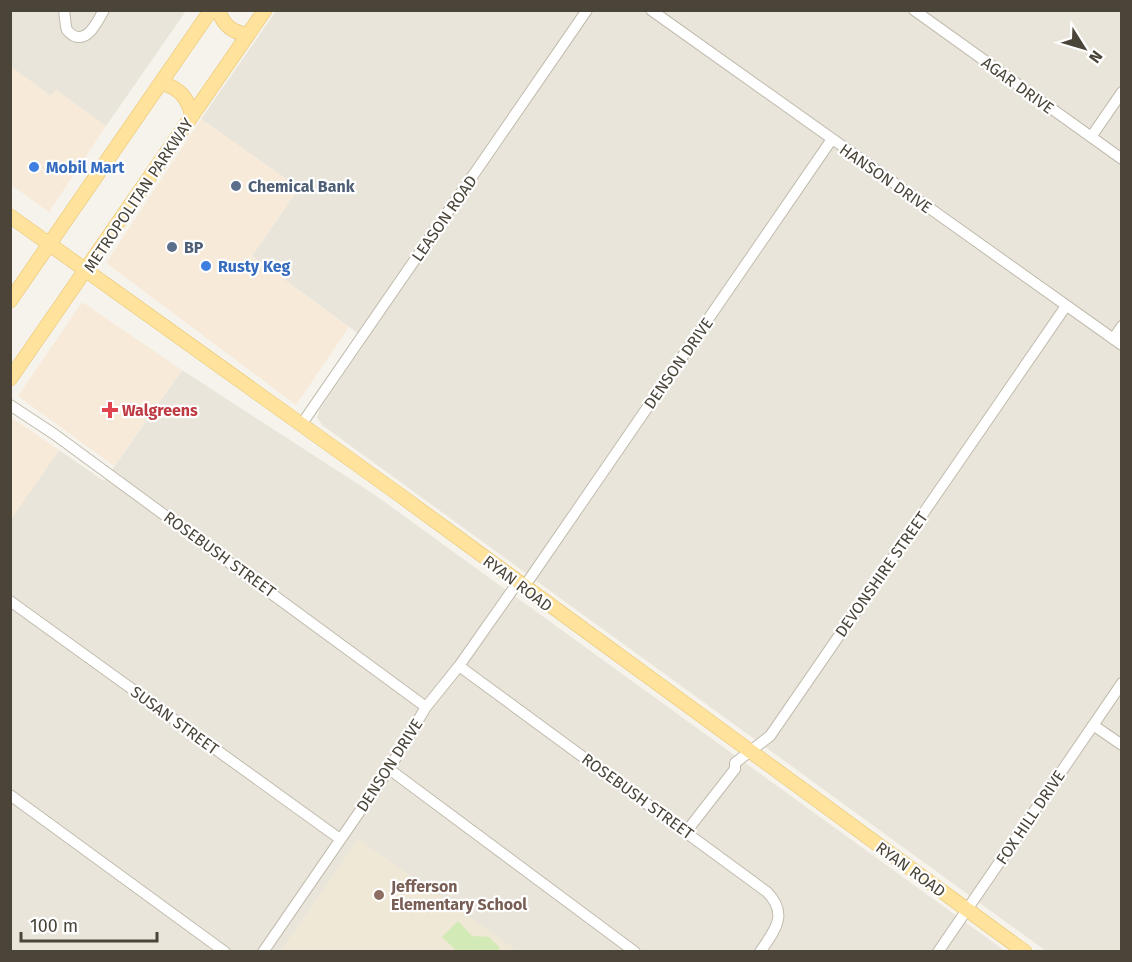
<svg xmlns="http://www.w3.org/2000/svg" width="1132" height="962" viewBox="0 0 1132 962" font-family="'Fira Sans',sans-serif">
	<style>
		.residential { fill: #eae5da }
		.commercial { fill: #f7ead8 }
		.education { fill: #efe8d6 }
		.green { fill: #d2eab5 }
		.lines { fill: none; stroke-linecap: round; stroke-linejoin: round }
		.minor-casing { stroke: #c2bbae; stroke-width: 12 }
		.major-casing { stroke: #e6c16a; stroke-width: 15 }
		.minor { stroke: #fff; stroke-width: 10 }
		.major { stroke: #ffe39c; stroke-width: 14 }
		.shop-dot { fill: #3f7fe0; stroke: #fff; stroke-width: 2 }
		.service-dot { fill: #5c6f8a; stroke: #fff; stroke-width: 2 }
		.health-dot { fill: #e0444e; stroke: #fff; stroke-width: 2 }
		.education-dot { fill: #8d6e63; stroke: #fff; stroke-width: 2 }
		.labels { text-anchor: middle; stroke-width: 4.5; stroke-linejoin: round; paint-order: stroke }
		.street-label { font-size: 16px; fill: #4b4439; stroke: #fff }
		.shop-label { font-size: 16px; font-weight: bold; fill: #366cbe; stroke: #fff; text-anchor: start }
		.service-label { font-size: 16px; font-weight: bold; fill: #4e5e75; stroke: #fff; text-anchor: start }
		.health-label { font-size: 16px; font-weight: bold; fill: #be3a42; stroke: #fff; text-anchor: start }
		.education-label { font-size: 16px; font-weight: bold; fill: #785e54; stroke: #fff; text-anchor: start }
	</style>
	<rect width="100%" height="100%" fill="#f6f3ec"/>
	<path class="residential" d="M11,11h175l-80,115 -50,-36 -5,6 -40,-29z
		M276,11h845v940h-75l-724,-526 -5,-8 3,-8 47,-69 -115,-84 47,-68 -98,-69z
		M182,370l193,125 630,456 -994,1v-433l48,-69 45,31z"/>
	<path class="commercial" d="M11,67l40,29 5,-6 50,36 -57,86 -38,-27z
		M201,119l98,69 -47,68 97,71 -53,78 -190,-142z
		M82,302l100,68 -68,96 -96,-70z
		M11,417l48,33 -48,69z"/>
	<path class="education" d="M358,839l160,112 -238,1z"/>
	<path class="green" d="M458,921l14,15 17,1 10,10 1,4h-45v-2l-13,-12z"/>
	<g class="lines">
		<g class="minor-casing">
			<path id="minor" d="M64,10c1,6 1,14 3,20 2,3 4,4 7,6 15,6 24,-16 30,-26
				M651,10l471,335
				M914,10l208,149
				M1091,137l31,-45
				M1113,339l9,-13
				M10,405l44,29 372,273
				M301,425l286,-415
				M524,587l308,-448
				M10,601l330,238
				M459,666l308,226c22,22 8,38 -7,60
				M1093,725l29,20
				M389,769l246,183
				M10,795l215,157
				M686,832l49,-63v-6l35,-27 296,-430
				M263,952l126,-183 37,-62 33,-41 59,-84
				M938,952l184,-269"/>
		</g>
		<g class="major-casing">
			<path id="major" d="M218,10c6,16 14,22 30,25
				M161,83c19,5 27,15 31,33
				M10,216l387,277 628,459
				M10,301l201,-291
				M10,379l255,-369"/>
		</g>
		<use href="#minor" class="minor"/>
		<use href="#major" class="major"/>
	</g>
	<g class="shop-dot">
		<circle cx="34" cy="167" r="6"/>
		<circle cx="206" cy="266" r="6"/>
	</g>
	<g class="service-dot">
		<circle cx="236" cy="186" r="6"/>
		<circle cx="172" cy="247" r="6"/>
	</g>
	<path class="health-dot" d="M107 401h6v6h6v6h-6v6h-6v-6h-6v-6h6z"/>
	<circle class="education-dot" cx="379" cy="895" r="6"/>
	<g class="labels">
		<g class="street-label">
			<text transform="translate(1018 85) rotate(36)" y="6">AGAR DRIVE</text>
			<text transform="translate(886 178) rotate(35)" y="6">HANSON DRIVE</text>
			<text transform="translate(138 195) rotate(-56)" y="6">METROPOLITAN PARKWAY</text>
			<text transform="translate(444 218) rotate(-55)" y="6">LEASON ROAD</text>
			<text transform="translate(678 363) rotate(-55)" y="6">DENSON DRIVE</text>
			<text transform="translate(220 554) rotate(36)" y="6">ROSEBUSH STREET</text>
			<text transform="translate(881 574) rotate(-55)" y="6">DEVONSHIRE STREET</text>
			<text transform="translate(518 583) rotate(37)" y="6">RYAN ROAD</text>
			<text transform="translate(175 720) rotate(36)" y="6">SUSAN STREET</text>
			<text transform="translate(389 765) rotate(-57)" y="6">DENSON DRIVE</text>
			<text transform="translate(638 796) rotate(36)" y="6">ROSEBUSH STREET</text>
			<text transform="translate(1030 817) rotate(-56)" y="6">FOX HILL DRIVE</text>
			<text transform="translate(911 869) rotate(36)" y="6">RYAN ROAD</text>
		</g>
		<g class="shop-label">
			<text x="46" y="173">Mobil Mart</text>
			<text x="218" y="272">Rusty Keg</text>
		</g>
		<g class="service-label">
			<text x="248" y="192">Chemical Bank</text>
			<text x="184" y="253">BP</text>
		</g>
		<g class="health-label">
			<text x="122" y="416">Walgreens</text>
		</g>
		<g class="education-label">
			<text x="391" y="892">Jefferson<tspan x="391" dy="18">Elementary School</tspan></text>
		</g>
	</g>
	<rect width="1132" height="962" fill="none" stroke="#4b4439" stroke-width="24"/>
	<g transform="translate(1084 48) rotate(127)" stroke="#ffffff" stroke-width="4.5" paint-order="stroke">
	<path d="M0-4.5L10 22L0 15L-10 22Z" fill="#4b4439"/>
	<text y="-9" font-size="16" font-weight="bold" text-anchor="middle" fill="#4b4439">N</text>
	</g>
	<path d="M21 932v9h136v-9" fill="none" stroke="#4b4439" stroke-width="3"/>
	<text x="30" y="932" font-size="18" fill="#4b4439" stroke="#ffffff" stroke-width="4.5" paint-order="stroke">100 m</text>
</svg>
